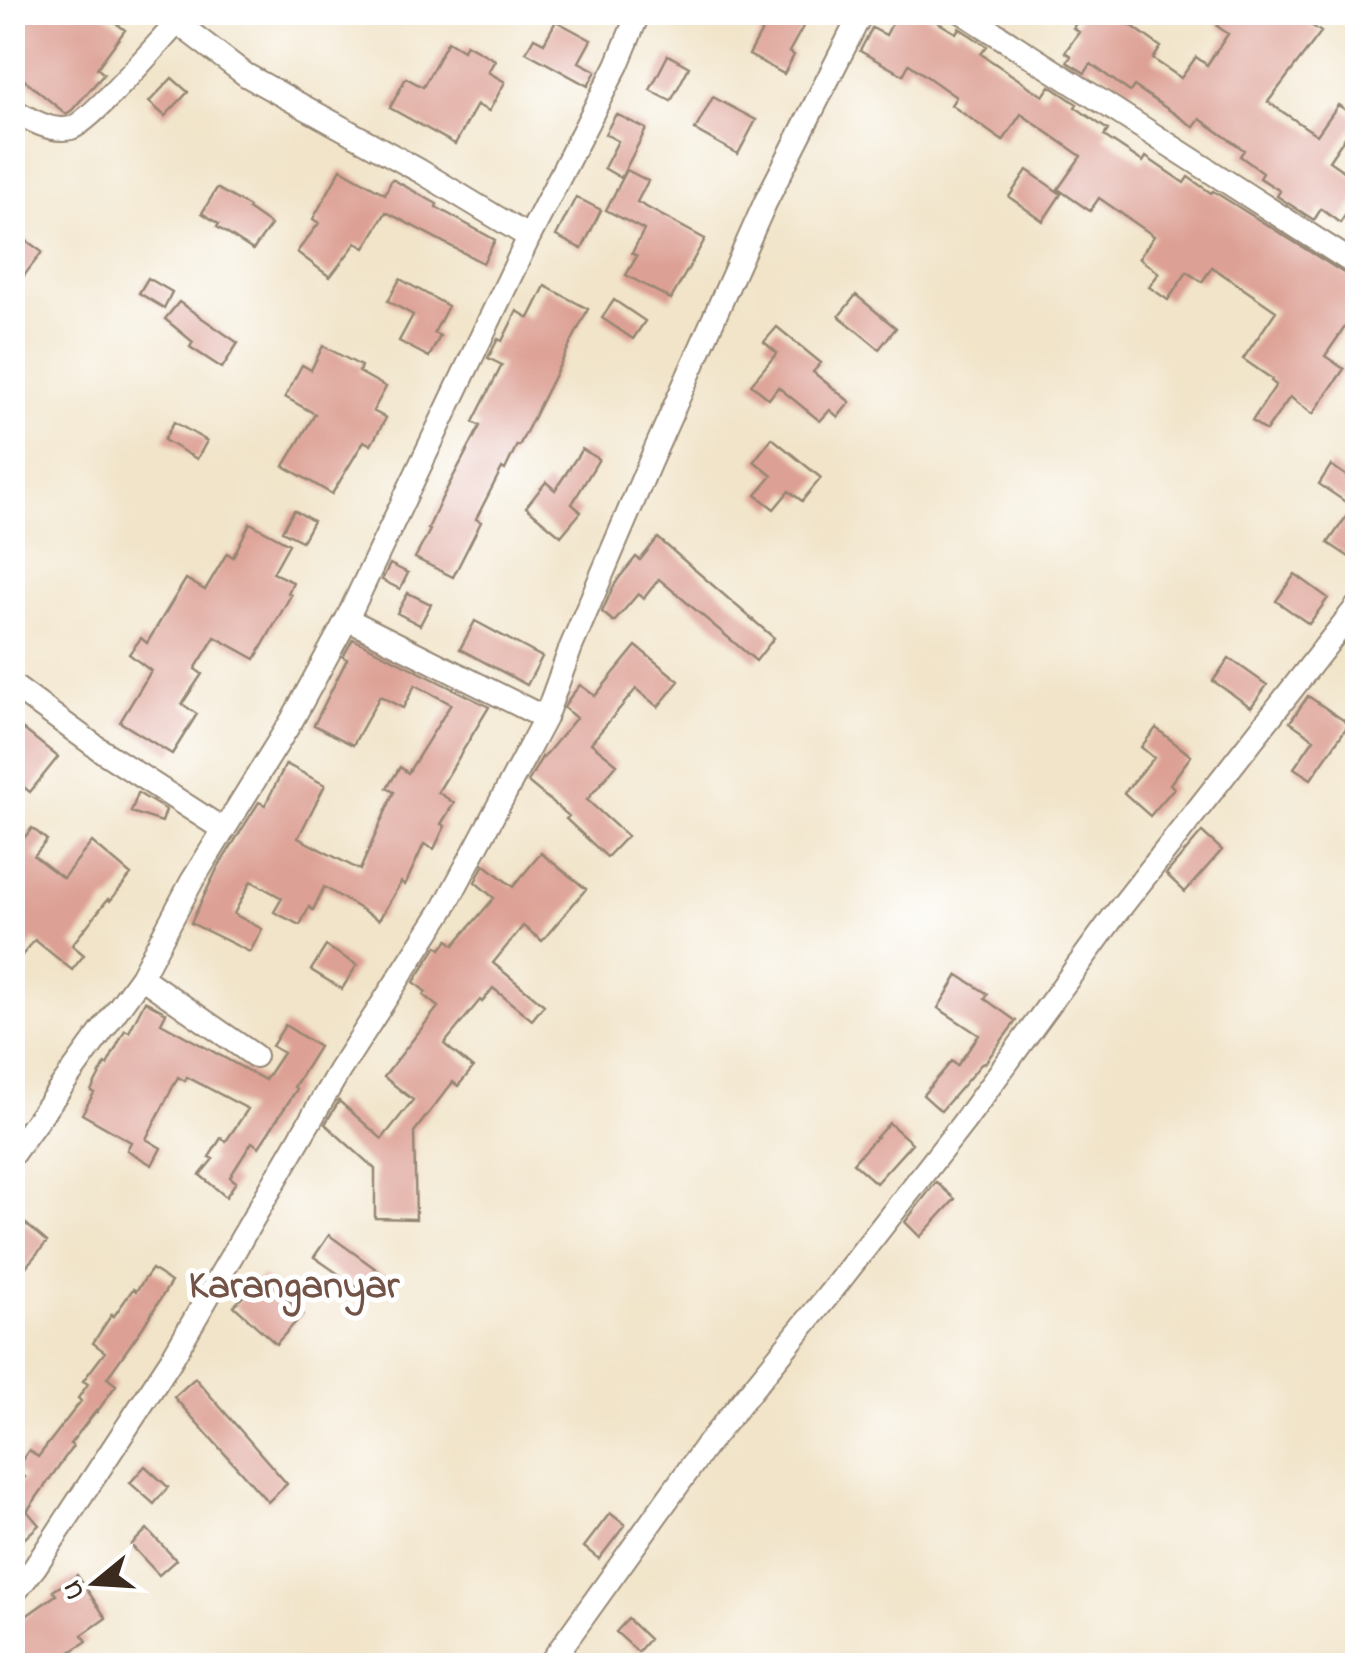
<svg xmlns="http://www.w3.org/2000/svg" width="1370" height="1678" viewBox="0 0 1370 1678" font-family="'Indie Flower',sans-serif">
	<style>
		.building { fill: #dda094 }
		.lines { fill: none; stroke-linecap: round; stroke-linejoin: round }
		.street-casing { stroke: #968774; stroke-width: 26 }
		.street { stroke: #fff; stroke-width: 22 }
		.labels { text-anchor: middle; stroke-width: 10; stroke-linejoin: round; paint-order: stroke }
		.quarter-label { font-size: 40px; font-weight: bold; fill: #745347; stroke: #fff }
	</style>
	<rect width="100%" height="100%" fill="#fff"/>
	<filter id="ink" filterUnits="userSpaceOnUse"><feTurbulence type="fractalNoise" baseFrequency=".01" numOctaves="2"/><feDisplacementMap in="SourceGraphic" scale="20" xChannelSelector="R" yChannelSelector="G"/><feConvolveMatrix kernelMatrix="1 2 1 2 8 2 1 2 1" color-interpolation-filters="sRGB"/></filter>
	<filter id="wash" filterUnits="userSpaceOnUse"><feTurbulence type="fractalNoise" baseFrequency=".0048" numOctaves="4" result="noise"/><feDisplacementMap in="SourceGraphic" scale="40" xChannelSelector="R" yChannelSelector="G"/><feGaussianBlur stdDeviation="2.25" result="paint"/><feColorMatrix in="noise" values="0 0 0 0 0 0 0 0 0 0 0 0 0 0 0 0 0 1.4 0 .05"/><feComposite in="paint" operator="in"/></filter>
	<g filter="url(#wash)">
		<rect width="100%" height="100%" fill="#f1e4c9"/>
		<g id="blocks">
			<path class="building" d="M12,12h89l24,18 -28,38 7,6 -32,36 -6,4 -54,-44z
				M772,12h39l-22,40 5,3 -10,19 -35,-19z
				M898,12h22l36,21 3,-5 28,18 -6,8 62,42 7,-10 27,18 -2,3 33,23 -4,6 39,26 3,-5 38,26 4,-6 23,16 2,-2 145,91v50l-11,-8 -22,32 19,13 -31,45 -23,-17 -24,34 -14,-10 24,-36 -5,-4 1,-2 -29,-20 33,-48 -64,-44 -10,15 -15,-10 -19,28 -19,-13 10,-14 -20,-15 15,-22 -55,-38 -9,13 -32,-22 23,-33 -60,-42 -18,27 -52,-36 5,-8 -47,-33 -6,11 -43,-24 12,-23 14,7z
				M1083,12h30l48,35 -8,12 28,19 15,-21 11,8 21,-31 -11,-8 9,-14h67l28,20 -53,70 49,33 21,-30 20,13 -29,43 29,20v16l-18,26 -19,-14 -7,11 -37,-24 3,-5 -20,-13 3,-5 -23,-17 4,-6 -44,-31 -6,8 -60,-41 -4,6 -39,-28 -6,9 -18,-11 4,-6 -6,-4 14,-20 -6,-4z
				M556,21l35,19 -12,22 17,9 -8,15 -62,-34 8,-14 10,5z
				M448,41l15,9 3,-6 29,16 -7,12 17,10 -16,29 -12,-6 -22,39 -65,-36 16,-30 17,9z
				M668,55l21,12 -18,34 -21,-11z
				M172,78l16,14 -23,24 -16,-14z
				M713,97l43,23 -18,34 -43,-24z
				M616,114l30,15 -25,49 -17,-10 14,-27 -13,-7z
				M341,169l44,25 7,-15 45,25 -1,3 59,33 -12,23 -97,-51 -21,36 -9,-5 -26,34 -33,-25 22,-29 -6,-4z
				M627,170l21,11 -11,21 68,37 -34,60 -45,-24 11,-19 -5,-3 12,-23 -38,-20z
				M1027,170l34,24 -18,27 -34,-24z
				M217,188l32,19 -1,2 23,16 -18,25 -36,-23 2,-3 -17,-11z
				M576,197l25,13 -19,39 -26,-13z
				M12,230l30,22 -19,25 -11,-9z
				M148,278l24,14 -8,16 -25,-15z
				M400,279l48,27 -14,27 6,3 -11,21 -30,-16 14,-26 -25,-14z
				M545,286l43,23 -69,137 -2,-1 -12,25 -3,-2 -26,51 5,3 -28,55 -38,-19 15,-28 -2,-1 14,-31 38,-72 -7,-4 29,-57 -14,-7 10,-19 4,2 15,-30 12,7z
				M856,295l40,33 -17,21 -40,-33z
				M614,300l31,21 -12,18 -31,-21z
				M179,302l59,41 -16,25 -32,-21 3,-5 -28,-23z
				M777,327l44,36 -8,9 37,30 -12,15 -8,-7 -10,11 -42,-34 -9,12 -18,-15 26,-31 -13,-11z
				M323,346l38,20 -2,6 27,15 -13,24 13,7 -15,27 -7,-4 -32,53 -48,-28 31,-52 -30,-17 17,-32 9,5z
				M174,422l33,19 -10,18 -33,-19z
				M772,438l49,40 -19,23 -13,-10 -15,18 -18,-14 16,-19 -18,-15z
				M582,449l17,10 -27,45 9,8 -20,24 -35,-29 20,-25 9,8z
				M1331,465l27,19v79l-30,-20 25,-36 -34,-23z
				M294,510l19,11 -11,20 -20,-10z
				M250,523l39,21 -16,29 20,9 -5,11 3,2 -36,64 -40,-22 -20,32 7,5 -20,30 15,10 -25,40 -52,-32 31,-51 -22,-17 12,-16 6,5 39,-64 19,11 22,-37 6,4z
				M658,538l116,100 -18,23 -97,-82 -15,19 -6,-4 -24,28 -12,-10 11,-25 6,-9 17,-21 4,3z
				M390,564l18,9 -8,16 -18,-9z
				M1295,574l33,24 -19,26 -33,-23z
				M408,593l23,11 -11,21 -23,-12z
				M475,621l67,36 -15,28 -67,-36z
				M353,639l136,68 -51,85 16,11 -13,21 4,2 -11,23 -10,-5 -19,41 -4,-3 -22,38 -55,-33 -11,23 -4,-3 -9,18 -26,-13 8,-14 -31,-17 -17,33 28,15 -12,23 -59,-29 27,-56 41,-65 6,3 21,-41 39,21 -27,53 62,32 34,-78 -7,-4 13,-21 8,6 43,-69 -36,-19 -12,23 -23,-12 -27,49 -39,-20 33,-66 -4,-2z
				M636,646l43,35 -21,26 -22,-18 -45,54 26,21 -30,36 40,36 -20,21 -41,-38 3,-3 -41,-34 14,-25 1,1 33,-40 -12,-10 4,-8 12,-15 15,11z
				M1229,658l38,27 -16,22 -38,-26z
				M1308,696l41,28 -38,55 -17,-11 20,-29 -24,-17z
				M12,720l46,37 -28,35 -18,-14z
				M1156,728l35,28 -21,28 4,4 -24,28 -26,-23 30,-35 -13,-11z
				M138,793l28,17 -4,12 -31,-10z
				M32,828l15,12 -13,16 29,22 29,-36 39,33 -21,26 -2,-2 -36,46 12,10 -12,15 -37,-30 -23,27v-114z
				M1202,832l20,18 -37,42 -19,-18z
				M541,853l45,36 -44,52 -19,-15 -30,37 51,42 -12,15 -39,-32 -11,14 -2,-2 -36,44 29,24 -15,18 -5,-4 -39,50 2,87 -41,-1v-49l-50,-45 14,-23 43,38 31,-39 -29,-23 54,-70 -15,-12 3,-3 -12,-10 23,-36 4,3 7,-9 6,5 40,-47 -19,-16 9,-18 29,23z
				M326,946l31,19 -15,24 -31,-19z
				M958,975l30,19 -3,5 31,22 -31,42 -2,-1 -42,49 -18,-16 29,-34 5,5 22,-31 -41,-27z
				M145,1001l21,12 -5,10 104,57 18,-27 -11,-7 13,-21 34,22 -25,40 3,2 -38,58 -7,-5 -22,35 6,5 -10,15 -26,-22 13,-16 -4,-2 12,-19 5,3 22,-32 -61,-32 -2,4 -7,-4 -32,62 15,9 -9,17 -25,-15 4,-8 -49,-28 12,-21 -3,-2 14,-27 2,1 18,-35 4,2z
				M889,1123l23,20 -36,40 -23,-20z
				M936,1182l19,17 -35,38 -15,-15z
				M12,1212l35,30 -35,41z
				M329,1235l58,42 -14,21 -59,-41z
				M152,1269l19,13 -28,45 -36,51 9,7 -19,27 -1,-1 -26,33 3,2 -46,65 12,14 -15,14 -9,-11 -3,3v-39l13,-15 -10,-7 14,-20 9,7 43,-56 -3,-3 10,-14 -5,-3 22,-29 -12,-9 19,-29 2,2 19,-27 3,2z
				M262,1276l41,38 -27,30 -42,-38z
				M195,1378l92,106 -19,18 -94,-105z
				M145,1466l23,21 -14,17 -24,-21z
				M610,1513l15,12 -26,34 -15,-12z
				M147,1529l29,31 -17,15 -28,-30z
				M77,1575l29,43 -24,17 5,6 -38,25h-37v-40l44,-31 -3,-4z
				M628,1619l21,20 -11,13 -22,-20z"/>
		</g>
	</g>
	<g filter="url(#ink)">
		<use href="#blocks" fill-opacity="0" stroke="#968774" stroke-width="2.5"/>
		<g class="lines">
			<g class="street-casing">
				<path id="street" d="M163,12l83,63 174,96 109,66
					M962,12l396,254
					M12,109c16,10 40,24 59,19 19,-5 88,-86 106,-105
					M347,619l198,99
					M12,685l90,66 122,79
					M141,977l114,79
					M12,1155l129,-178 51,-96 100,-161 55,-101 182,-382 88,-172 22,-53
					M12,1596l23,-29 136,-207 168,-289 105,-163 101,-190 26,-71 78,-183 116,-261 97,-191
					M548,1666l157,-219 125,-154 133,-170 151,-207 244,-311"/>
			</g>
			<use href="#street" class="street"/>
		</g>
	</g>
	<g class="labels">
		<g class="quarter-label">
			<text x="294" y="1297">Karanganyar</text>
		</g>
	</g>
	<rect width="1370" height="1678" fill="none" stroke="#fff" stroke-width="50"/>
	<g transform="translate(95 1583) rotate(252)" stroke="#ffffff" stroke-width="8" paint-order="stroke">
	<path d="M0-8L18 38L0 25L-18 38Z" fill="#3b2a1e"/>
	<text y="-15" font-size="28" font-weight="bold" text-anchor="middle" fill="#3b2a1e">U</text>
	</g>
</svg>
